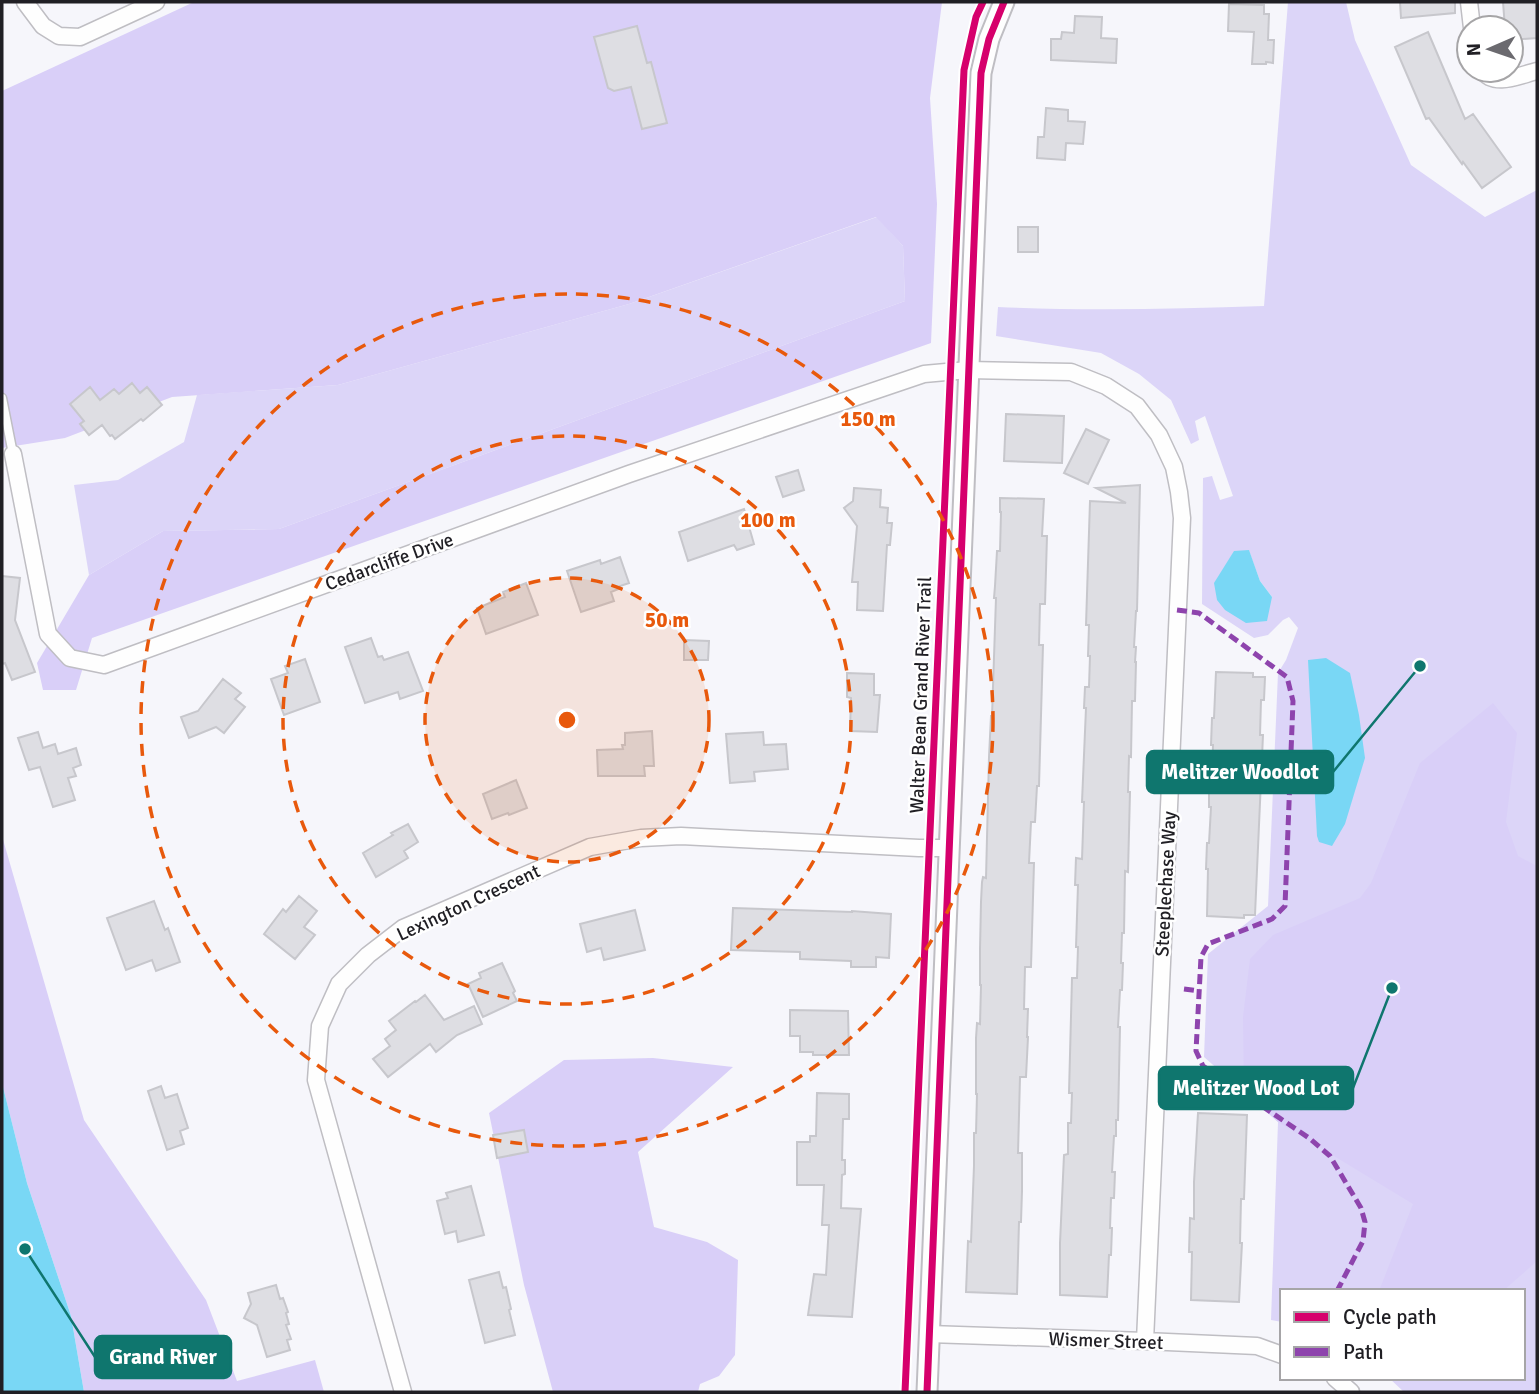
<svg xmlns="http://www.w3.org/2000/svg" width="1539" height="1394" viewBox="0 0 1539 1394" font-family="Signika,sans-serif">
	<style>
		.green { fill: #dcd5f8; fill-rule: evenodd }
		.forest { fill: #d9cff8 }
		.water { fill: #79d7f5 }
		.building { fill: #dedee3; stroke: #c7c7cc; stroke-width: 2 }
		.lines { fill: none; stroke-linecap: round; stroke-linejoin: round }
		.service-casing { stroke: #bfbec3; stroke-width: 11 }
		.minor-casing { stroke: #bfbec3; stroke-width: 19 }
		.tertiary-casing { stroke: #bfbec3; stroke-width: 23 }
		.service { stroke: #fefefe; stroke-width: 8 }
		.minor { stroke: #fefefe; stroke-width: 16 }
		.tertiary { stroke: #fefefe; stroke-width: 19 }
		.quiet { stroke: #8e44ad; stroke-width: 5; stroke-dasharray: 10 5; stroke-linecap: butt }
		.cycleway-casing { stroke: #fff; stroke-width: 11 }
		.cycleway { stroke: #d6006c; stroke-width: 7 }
		.ring { fill: none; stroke: #e8590c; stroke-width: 3.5; stroke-dasharray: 12 9 }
		.labels { text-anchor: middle; stroke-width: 5; stroke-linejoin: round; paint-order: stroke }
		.street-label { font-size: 19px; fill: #201f24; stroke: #fff }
		.centre { fill: #e8590c; stroke: #fff; stroke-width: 3.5 }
		.ring-label { font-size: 21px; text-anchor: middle; font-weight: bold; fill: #e8590c; stroke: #fff; stroke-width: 5; stroke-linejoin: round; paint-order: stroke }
		.leader { fill: none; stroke: #0f766e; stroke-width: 2.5 }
		.callout-dot { fill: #0f766e; stroke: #fff; stroke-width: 2.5 }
		.callout { fill: #0f766e; stroke: #0f766e; stroke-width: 2.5 }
		.callout-label { font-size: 21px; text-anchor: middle; font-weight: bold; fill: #fff }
	</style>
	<rect width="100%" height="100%" fill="#f6f6fb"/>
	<path class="green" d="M1288,2h58l9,38 56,125 74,52 52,-27v1202h-133l-15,-14h134v-87h-241v31l-11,-2 7,-198 -74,-65 4,-103 60,-48 10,-233 8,-13 12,-32 -9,-11 -6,3 -15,15 -14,3 -52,-34 1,-126 9,-2 8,24 13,-4 -28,-80 -10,5 4,19 -8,4 -20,-44 -32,-26 -38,-21 -105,-17 2,-29c89,4 177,2 266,-1zM1249,551l11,30 12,16 -55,3z
		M877,217l26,29 2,55 -626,228 -116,2 -74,44 -15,-90 44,-5 66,-38 13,-47 141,-10 291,-81z"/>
	<path class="forest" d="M194,2h748l-12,96 7,106 -6,139 -839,295 -16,52h-33l-6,-27 52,-88 74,-44 116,-2 626,-228 -2,-55 -27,-29 -247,87 -291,81 -166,12 -107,41 -63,10v-357z
		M1493,703l24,30 -11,89 12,34 19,10v395l-34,30h-124l34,-87 -135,-82 -34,-31 -1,-74 7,-58 23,-24 87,-37 11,-15 49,-120z
		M2,836l82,284 122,180 31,81 78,-21 9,32h-240l-13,-76 -44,-133 -25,-100z
		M653,1058l80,9 -95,85 16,75 53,15 31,18 -3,95 -16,21 -19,8 -2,8h-145l-29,-107 -35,-172 75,-53z"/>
	<path class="water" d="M1249,550l11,31 12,16 -5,24 -21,2 -21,-13 -8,-10 -3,-17 20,-32z
		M1326,658l24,15 9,42 6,43 -20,66 -13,22 -13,-4 -2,-6 -9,-176z
		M2,1083l25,100 44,133 13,76h-82z"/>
	<path class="building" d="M1400,2h55v11l-54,5z
		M1503,2h34v36l-26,2v-12h-6z
		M1229,4l35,1v9h5l-1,26h6l-1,23 -7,-1v2h-14l2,-32 -26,-1z
		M1075,16l27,1 -1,21 16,1 -1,24 -65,-3v-21h10l1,-7 12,1z
		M637,26l10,37 4,-1 16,61 -25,6 -11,-42 -17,4 -6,-3 -14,-51z
		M1428,32l37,87 8,-5 38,53 -29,21 -19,-26 -1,2 -33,-46 -3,1 -31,-72z
		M1046,108l22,2v11l17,1 -2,22 -17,-1 -1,17 -28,-2 1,-21h6z
		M1018,227h20v25h-20z
		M132,383l8,10 7,-6 15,18 -19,16 -2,-2 -26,20 -3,-4 -2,1 -8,-11 -13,10 -9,-11 4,-3 -14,-17 20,-17 10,13 14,-11 5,5z
		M1006,414l58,2 -2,47 -58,-2z
		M1086,429l23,11 -21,44 -24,-11z
		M798,470l6,20 -21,7 -7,-20z
		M1140,485l-3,126h-1l-2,36h2l-1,15h1l-1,39h-3l-1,56 -2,-1 -1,36h2l-2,80 -3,-1 -1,62h-2l-1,30h2l-1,27h-2l-2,37h2l-2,93h-2v16h-2l-2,36h3l-1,26h-3l-1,30h2l-1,27h-2l-2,42 -47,-2v-52l4,-88 4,-1v-31h3l1,-30h-3l3,-115h5l1,-31h-2l2,-62h-3l1,-27 6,1 2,-57h-2l4,-94h-2l1,-21h4l1,-31h-2l1,-31h-3l4,-124 36,2 -30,-15z
		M854,488l27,2 -1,17 8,1 -1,15h5l-2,22h-3l-4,66 -26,-1 1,-28h-6l5,-56 -13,-18 9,-7z
		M1000,498l44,1 -2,37h5l-2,68h-5l-1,41h4l-4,141h-2l-2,36h-4l-2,41h5l-3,104h-6l-1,42h4l-1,28h1l-2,40h-6l-2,76h4v38l-1,31h-2l-2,72 -51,-2 2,-51 3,1 3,-76v-33h2l1,-39h-1v-56l1,-15 3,1 1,-39h-1v-36l1,-47 1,-20 1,-5 3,1 3,-121 2,-41h1l4,-118h-2l1,-12 2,-35h3l1,-39h-1z
		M744,509l10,35 -17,6 -3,-5 -46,16 -9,-29z
		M620,557l9,26 -9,3 1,2 -10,4 3,9 -33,11 -14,-41 33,-11 1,4z
		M2,576l18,2 -5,42 20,52 -23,8 -7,-17 -3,1z
		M526,583l12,32 -52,19 -9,-26 28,-11 -2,-5z
		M371,638l7,19 4,-1 2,4 24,-8 15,39 -23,8 -2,-7 -33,11 -20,-56z
		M684,640l25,1 -1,19h-24z
		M305,659l15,43 -36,13 -13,-36 17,-6 -3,-7z
		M1216,672l37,1v4h12l-1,23h-3l-1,35h3l-8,180h-11v3l-37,-2 1,-47h-2l1,-26h2l2,-36h-2v-26h3l1,-36h-2l1,-27h2z
		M847,673l27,1v21h6l-3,37 -27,-1 1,-33 -4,-1z
		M223,679l18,14 -6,6 10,8 -21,26 -8,-6 -27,11 -8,-21 17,-6z
		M652,731l2,35h-10l1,10h-47l-1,-26 26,-1 -1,-4h3v-12z
		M38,732l5,16 12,-4 3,10 18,-6 5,17 -8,3 3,8 -8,2 7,22 -22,7 -13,-40 -11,3 -11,-32z
		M763,732l1,13 22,-1 2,25 -34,3 1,9 -25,2 -4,-49z
		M516,780l11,28 -18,7 -1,-2 -16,6 -9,-25z
		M408,824l10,18 -14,9 4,7 -32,19 -13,-24 30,-18 -2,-2z
		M299,896l18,15 -13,16 11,8 -20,24 -31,-25 19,-25 3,3z
		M154,901l11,29 3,-2 12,34 -24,9 -4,-11 -26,10 -19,-52z
		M733,908l119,4v-1l39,3 -2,44 -13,-1v10h-25v-6l-51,-2v-7l-69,-2z
		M635,910l10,40 -41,10 -3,-12 -14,4 -7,-28z
		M502,963l13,28 -2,2 4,8 -34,16 -15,-33 13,-6 -2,-5z
		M425,995l19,25 30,-14 8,18 -25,11 -21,17 -6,-8 -42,33 -15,-18 17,-13 -5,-7 11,-9 -7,-9 26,-20 1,1z
		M790,1010l58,1 1,44h-36v-3h-13v-16h-10z
		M161,1086l4,12 12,-4 11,34 -8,3 4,13 -17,6 -19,-59z
		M817,1093l32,1v25h-6l-1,41h3v14l-3,1 -1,33 20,1 -9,108 -44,-2 6,-41 12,1 3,-50h-7l2,-40h-27v-43h13v-6h6z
		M1198,1113l49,2 -3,84h-3l-1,44h2l-3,59 -48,-2 1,-48h-3l1,-34 4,1v-37z
		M524,1130l4,22 -31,6 -4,-23z
		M471,1186l13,49 -26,7 -2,-11 -11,3 -8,-33 11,-3 -2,-5z
		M499,1272l4,16 3,-1 5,22 -2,1 6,25 -30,8 -16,-63z
		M276,1285l4,14 3,-1 5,14 -2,1 3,11 -3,1 5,14 -4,1 3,10 -23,7 -10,-32 -13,-7 7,-14 -3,-11z"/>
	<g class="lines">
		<g class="service-casing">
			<path id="service" d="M2,398l11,56"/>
		</g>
		<g class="minor-casing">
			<path id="minor" d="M25,2l18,24 16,10 21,1 76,-35
				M1469,2l3,26
				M1482,70c12,18 38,5 55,1
				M13,454l35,180 22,24 34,7 525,-191 295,-100 44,-4 103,2 35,14 31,20 22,29 15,32 5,25 3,26 -37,823
				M929,1334l216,7 112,5 25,9
				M1335,1378l16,14
				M403,1392l-87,-312 4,-54 19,-42 29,-29 35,-27 187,-81 51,-9 40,-2 238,12h31"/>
		</g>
		<g class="tertiary-casing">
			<path id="tertiary" d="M927,1392l54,-1319 8,-34 15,-37"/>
		</g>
		<use href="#service" class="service"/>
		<use href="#minor" class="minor"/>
		<use href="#tertiary" class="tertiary"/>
		<path class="quiet" d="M1177,610l22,3 88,64 6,24 -8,205 -13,13 -64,25 -7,13 -5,94 7,15 106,72 21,18 31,52 4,14 -2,19 -26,50
			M1184,989l15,2"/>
		<g class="cycleway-casing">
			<path id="cycleway" d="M905,1392l59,-1322 12,-53 7,-15
				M927,1392l54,-1319 8,-34 15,-37"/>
		</g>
		<use href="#cycleway" class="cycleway"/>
	</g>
	<circle cx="567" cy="720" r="142" fill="#e8590c" fill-opacity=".12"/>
	<g class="ring">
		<circle cx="567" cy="720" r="142"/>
		<circle cx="567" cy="720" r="284"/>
		<circle cx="567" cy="720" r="426"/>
	</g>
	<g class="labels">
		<g class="street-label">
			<text transform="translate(389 561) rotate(-20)" y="7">Cedarcliffe Drive</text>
			<text transform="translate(920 695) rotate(-88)" y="7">Walter Bean Grand River Trail</text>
			<text transform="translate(1165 884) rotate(-87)" y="7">Steeplechase Way</text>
			<text transform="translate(468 902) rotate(-25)" y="7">Lexington Crescent</text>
			<text transform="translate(1106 1340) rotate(2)" y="7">Wismer Street</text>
		</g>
	</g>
	<circle cx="567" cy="720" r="10" class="centre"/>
	<g class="ring-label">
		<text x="868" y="426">150 m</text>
		<text x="768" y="527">100 m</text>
		<text x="667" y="627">50 m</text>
	</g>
	<path class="leader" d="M1420 666L1333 772M1392 988L1353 1088M25 1249L95 1357"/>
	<g class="callout-dot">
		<circle cx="1420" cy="666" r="7"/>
		<circle cx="1392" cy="988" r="7"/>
		<circle cx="25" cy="1249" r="7"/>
	</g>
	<g class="callout">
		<rect x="1147" y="751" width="186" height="42" rx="7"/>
		<rect x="1159" y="1067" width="194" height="42" rx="7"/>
		<rect x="95" y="1336" width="136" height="42" rx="7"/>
	</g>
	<g class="callout-label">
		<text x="1240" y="779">Melitzer Woodlot</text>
		<text x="1256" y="1095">Melitzer Wood Lot</text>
		<text x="163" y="1364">Grand River</text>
	</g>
	<rect width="1539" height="1394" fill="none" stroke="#201f24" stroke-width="7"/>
	<rect x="1280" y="1289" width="245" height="91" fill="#ffffff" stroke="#a6a5a7" stroke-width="2"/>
	<rect x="1294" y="1312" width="35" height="10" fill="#d6006c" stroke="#a6a5a7" stroke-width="2"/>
	<text x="1343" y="1324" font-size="21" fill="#201f24">Cycle path</text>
	<rect x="1294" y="1347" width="35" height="10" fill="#8e44ad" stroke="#a6a5a7" stroke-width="2"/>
	<text x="1343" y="1359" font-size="21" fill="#201f24">Path</text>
	<g transform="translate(1490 49) rotate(268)"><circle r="33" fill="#ffffff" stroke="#a6a5a7" stroke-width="2"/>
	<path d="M0-5L12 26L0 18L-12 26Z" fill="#6b6a6f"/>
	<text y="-10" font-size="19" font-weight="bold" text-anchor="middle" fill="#201f24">N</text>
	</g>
</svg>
